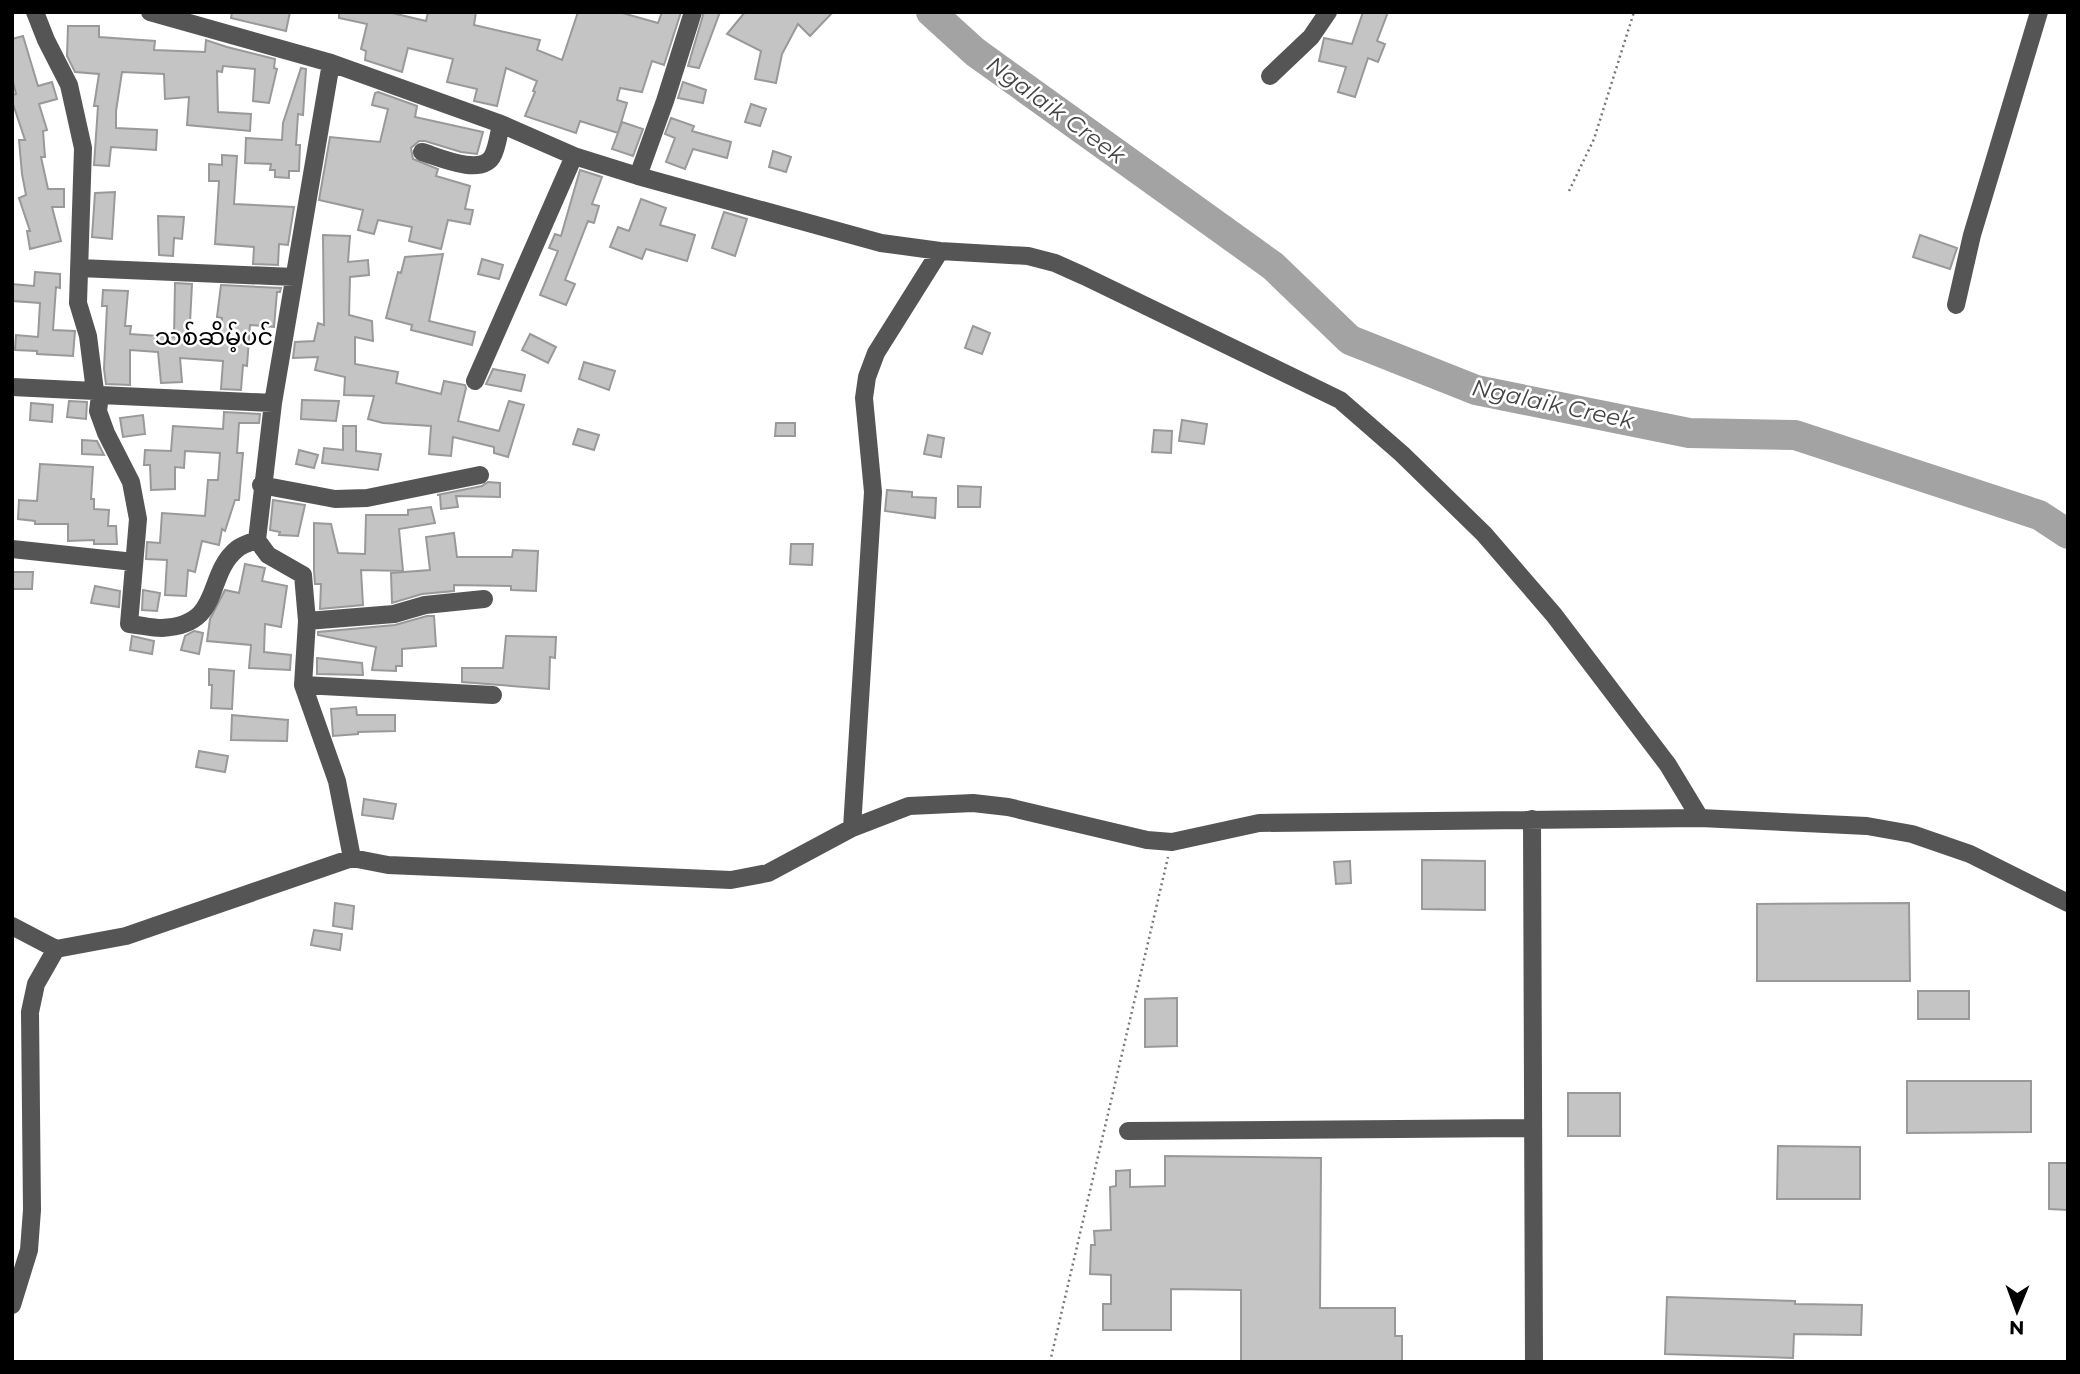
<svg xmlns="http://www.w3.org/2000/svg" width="2080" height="1374" viewBox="0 0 2080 1374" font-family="Montserrat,'Noto Sans Myanmar',sans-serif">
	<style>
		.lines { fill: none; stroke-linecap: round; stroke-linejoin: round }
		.river { stroke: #a3a3a3; stroke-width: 30 }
		.building { fill: #c4c4c4; stroke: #999; stroke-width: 2 }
		.path { stroke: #777; stroke-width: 2.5; stroke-dasharray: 2 3.5; stroke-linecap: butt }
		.minor { stroke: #555; stroke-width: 18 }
		.labels { text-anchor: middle; stroke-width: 5; stroke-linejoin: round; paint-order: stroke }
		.water-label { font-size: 23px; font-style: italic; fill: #444; stroke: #fff }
		.quarter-label { font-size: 24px; fill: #000; stroke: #fff }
	</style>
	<rect width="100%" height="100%" fill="#fff"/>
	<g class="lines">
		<path class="river" d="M931,12l44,40 298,214 77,74 126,50 213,43 106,2 244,80 29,19"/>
	</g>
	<path class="building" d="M232,12h58l-4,19 -55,-13z
		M339,12h49l38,9 2,-9h48l-2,13 66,15 -3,10 25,10 16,-48h41l39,11 4,-11h19l-17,53 -12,-4 -10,31 -22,-4 -3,12 10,3 -9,30 -38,-12 -4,12 -51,-17 10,-24 -2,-1 4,-10 -31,-13 -9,38 -23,-5 3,-12 -30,-7 6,-23 -45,-11 -6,24 -37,-12 1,-9 -5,-2 6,-25 -28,-6z
		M704,12h16l-21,56 -11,-2z
		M745,12h88l-23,24 -12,-12 -16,30 -6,29 -21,-4 6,-28 -34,-17z
		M1363,12h25l-11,29 8,3 -7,18 -10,-4 -13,39 -17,-5 8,-25 -27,-6 5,-23 28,6z
		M68,26h31v11l56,4 -1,9 51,2 1,-12 21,7 48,12 -1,9 3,1 -8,34 -16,-2 2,-32 -32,-3 -1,6 -5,-1 1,41 33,2 -1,17 -63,-6 2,-28 -24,2 -1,-25 -42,-2 -6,39v17l41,2 -1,20 -45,-3 -2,19 -15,-1 4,-59h-4l5,-32 -24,-2 -8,-16z
		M23,36l15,50 14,-4 5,17 -18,5 8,26 -4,1 2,26h-4l7,32h16v18h-12l9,34 -31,8 -3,-18h3l-11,-33 7,-3 -4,-21 -3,-34h6l-13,-39v-6l4,-1 -4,-16v-39z
		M301,68l5,1 -3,46 -5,-1 -2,31h4l-1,26h-10v7l-14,-1v-7h-5l1,-6 -26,-1 1,-25 36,2 1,-17z
		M683,82l23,8 -3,13 -25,-5z
		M378,92l39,14 -2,11 68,15 -6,22 -16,-2 -36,-11h-6l-8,7 2,11 25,10 -2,7 34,10 -5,23 8,1 -3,14 -22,-4 -7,29 -32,-8 3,-14 -34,-7 -4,14 -16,-4 5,-20 -44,-10 11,-63 50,5 8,-33 -16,-4 3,-12z
		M751,104l15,5 -6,17 -15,-4z
		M671,118l23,8 -2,5 39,11 -4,16 -34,-9 -8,20 -19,-7 9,-24 -10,-4z
		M622,122l21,7 -10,27 -21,-7z
		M773,151l18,6 -5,15 -17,-5z
		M222,155l15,1 -3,48 60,3 -6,38 -9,-1 -1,21 -25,-1 1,-17 -39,-3 4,-63h-10v-17l13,1z
		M580,170l22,7 -10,27 7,2 -5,17 -6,-2 -23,59 10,4 -9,21 -26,-10 18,-44 -9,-3 6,-14 6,2z
		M115,192l-3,47 -20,-2 3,-44z
		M641,199l25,9 -6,17 35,10 -8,26 -41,-12 -4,10 -32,-12 8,-20 11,4z
		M724,212l23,7 -12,37 -23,-8z
		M158,216l26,1 -2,22 -8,-1 -1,18 -14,-1z
		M323,235l27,1 -2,26 20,-2 1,15 -19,2 -1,38 23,6 1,20 -18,-4v27l43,8 -2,11 45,11 3,-13 21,4 1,3 -8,33 41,10 10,-30 15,4 -16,52 -14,-4v-6l-41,-10 -2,19 -22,-2 2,-28 -48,-3 -15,-4 6,-23 -30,-1 1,-18 -30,-7 3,-13 -25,1 2,-16 19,-1 4,-18 6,2z
		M1920,235l37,13 -7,21 -37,-12z
		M443,254l-14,67 46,11 -3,13 -61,-15 1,-5 -26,-7 12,-46 3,1 4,-16z
		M482,259l21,6 -4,14 -21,-5z
		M35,272l25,2v14l-4,-1 -3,43 22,1 -2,25 -36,-2v-3l-22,-1 1,-15 22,2 2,-34 -28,-2v-17l22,2z
		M175,283l17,1 -3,58 31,2 2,-26 -5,-1 4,-32 60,3 -1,4h-3l-3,35 -24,-2 -3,41 -4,-1 -2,25 -20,-1 2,-28 -43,-3 2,24 -21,1 -3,-31 -28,-2v35l-24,-1 -2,-15 3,-63h-5l1,-16 25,1 -3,35h6l-1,8 44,3z
		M973,326l17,7 -8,21 -17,-6z
		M530,334l26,13 -8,16 -26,-13z
		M584,362l31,9 -6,19 -30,-11z
		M493,369l32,6 -4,16 -35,-7z
		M302,400l37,1 -3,20 -35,-2z
		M69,401l18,1 -1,17 -19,-2z
		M31,403l22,2 -1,17 -22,-2z
		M224,412l36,2 -1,9h-20l-2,30h6l-4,47h-4l-10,31 -3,-2 -3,16 -17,-4 -7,31 -7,-2 -2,26 -21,-1 2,-35 -21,-1 1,-17 13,1 2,-30 43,3 3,-36h10l2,-27 -35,-2 -1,17 -9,-1v22l-24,1 -1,-25h-6l1,-15 26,1 2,-25 50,3z
		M143,415l2,19 -22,3 -3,-19z
		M1182,420l25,4 -3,20 -25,-3z
		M776,423h19v13h-20z
		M343,426h13v25l25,3 -3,16 -56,-7 2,-15 19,2z
		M578,429l21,6 -5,15 -21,-6z
		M1154,430l18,1 -1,22 -19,-1z
		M928,435l16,3 -3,19 -17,-3z
		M82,440l15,1 7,14 -22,-1z
		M299,450l19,5 -4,13 -18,-4z
		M40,464l53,3 -2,32h3v10l15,1 -1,16h8l1,18h-23v-4l-26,1v-17h-33v-3l-17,-2 1,-19 18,1z
		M488,482l12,1v14l-44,-1 2,11 -17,2 -1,-14h-3l45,-9z
		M958,486l23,1 -1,20h-22z
		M887,490l25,2v5l24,1 -1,20 -50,-7z
		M273,500l32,5 -7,31 -19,-1 1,-3 -10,-2z
		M431,507l4,16 -36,6 4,42 -42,-1 2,35 -43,4 1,-25h-6l-1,-13v-48l17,1 7,29 27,1 1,-39h42v-5z
		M454,533l3,24h55l1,-7 25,1 -2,40 -25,-1v-4l-57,-1v6l-32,3 -30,9 -1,-30 39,-3 -4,-33z
		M791,544h22l-1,21 -22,-1z
		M245,564l20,4 -3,13 25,5 -6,41 -16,-3 -1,28 27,3 -1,15 -41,-2 2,-23 -44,-4 3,-22 15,-29 14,3z
		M12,572h21l-1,17h-20z
		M95,586l25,5 -1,16 -28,-4z
		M143,590l17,3 -3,18 -15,-1z
		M427,616h7l2,30 -34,3v17h-6v5l-24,-1 4,-23 -58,-12v-3l77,-7z
		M194,631l9,2 -4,21 -18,-4 4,-14z
		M132,636l22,5 -2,13 -22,-4z
		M506,636l50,1 -1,21 -5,-1 -1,32 -87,-7v-14h41z
		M317,658l45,5 1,12 -46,-1z
		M209,669l25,2 -2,38 -21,-1 1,-23h-3z
		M356,707l1,8h38v16l-37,1v2l-25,2 -2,-27z
		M232,715l56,5 -1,21 -56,-1z
		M199,751l29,5 -3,16 -29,-5z
		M364,799l32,5 -3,15 -31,-4z
		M1422,860l63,1v49l-63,-1z
		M1350,861l1,22 -15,1 -2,-22z
		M335,903l19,3 -2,23 -19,-3z
		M1909,903l1,78h-153v-77z
		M314,930l28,4 -2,16 -29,-5z
		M1918,991h51v28h-51z
		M1177,998v48l-32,1v-48z
		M1907,1081h124v51l-124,1z
		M1568,1093h52v43h-52z
		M1778,1146l82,1v52h-83z
		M1165,1156l156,2 -1,150h75v28h7v26h-161v-72l-70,-1v41h-68v-26h8v-29l-21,-1 1,-29h4l-1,-14 17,-1 -1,-43 6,-1v-15l14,-1v17l35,-1z
		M2049,1163h19v47l-19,-1z
		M1667,1297l128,4v3l67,1 -1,30 -67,-1 -1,24 -128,-4z"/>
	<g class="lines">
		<path class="path" d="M1569,191l25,-52 40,-127
			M1050,1362l118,-505"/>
		<path class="minor" d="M35,12l11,28 23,45 14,63 -5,155 10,33 7,55 5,4 -2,16 8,22 25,49 7,37 -9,105c11,1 23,4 33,4 62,-3 42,-52 75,-79 5,-4 14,-7 20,-9
			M150,12l181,51 170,61 73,32 64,20 243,67 59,8 88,5 27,7 29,13 256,124 62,54 82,80 70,81 114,150 32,53 167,8 45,8 58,20 98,49
			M331,63l-58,340 -16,137 11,15 35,20 4,46 -4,64 34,96 15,77 36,7 343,15 37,-7 84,-45 57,-22 64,-3 35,4 139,33 25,2 87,-19 441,-5
			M1270,76l41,-39 17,-25
			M422,152c17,5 58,24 70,5 5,-8 7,-24 9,-33
			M638,176l27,-75 28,-89
			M79,268l215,9
			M1956,305l16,-70 67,-223
			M475,381l99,-225
			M12,387l83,4
			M100,395l173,8
			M261,485l74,14 32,-1 113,-23
			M12,549l122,13
			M307,621l87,-7 31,-9 59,-6
			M303,685l190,10
			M1532,819l2,543
			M852,828l21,-336 -9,-94 3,-21 9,-24 64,-102
			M12,926l44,23 70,-13 226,-78
			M1128,1131l405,-3
			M12,1305l17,-55 3,-40 -2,-198 6,-28 20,-35"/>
	</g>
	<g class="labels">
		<g class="water-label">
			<text transform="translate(1056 110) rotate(36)" y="8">Ngalaik Creek</text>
			<text transform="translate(1553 404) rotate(12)" y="8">Ngalaik Creek</text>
		</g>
		<g class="quarter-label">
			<text x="214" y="345">သစ်ဆိမ့်ပင်</text>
		</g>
	</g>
	<rect width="2080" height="1374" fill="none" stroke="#000000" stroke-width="28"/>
	<g transform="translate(2017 1311) rotate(181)" stroke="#ffffff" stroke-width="5" paint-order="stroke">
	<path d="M0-5L12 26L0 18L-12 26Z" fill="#000000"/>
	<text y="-10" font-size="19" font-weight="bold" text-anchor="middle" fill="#000000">N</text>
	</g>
</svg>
